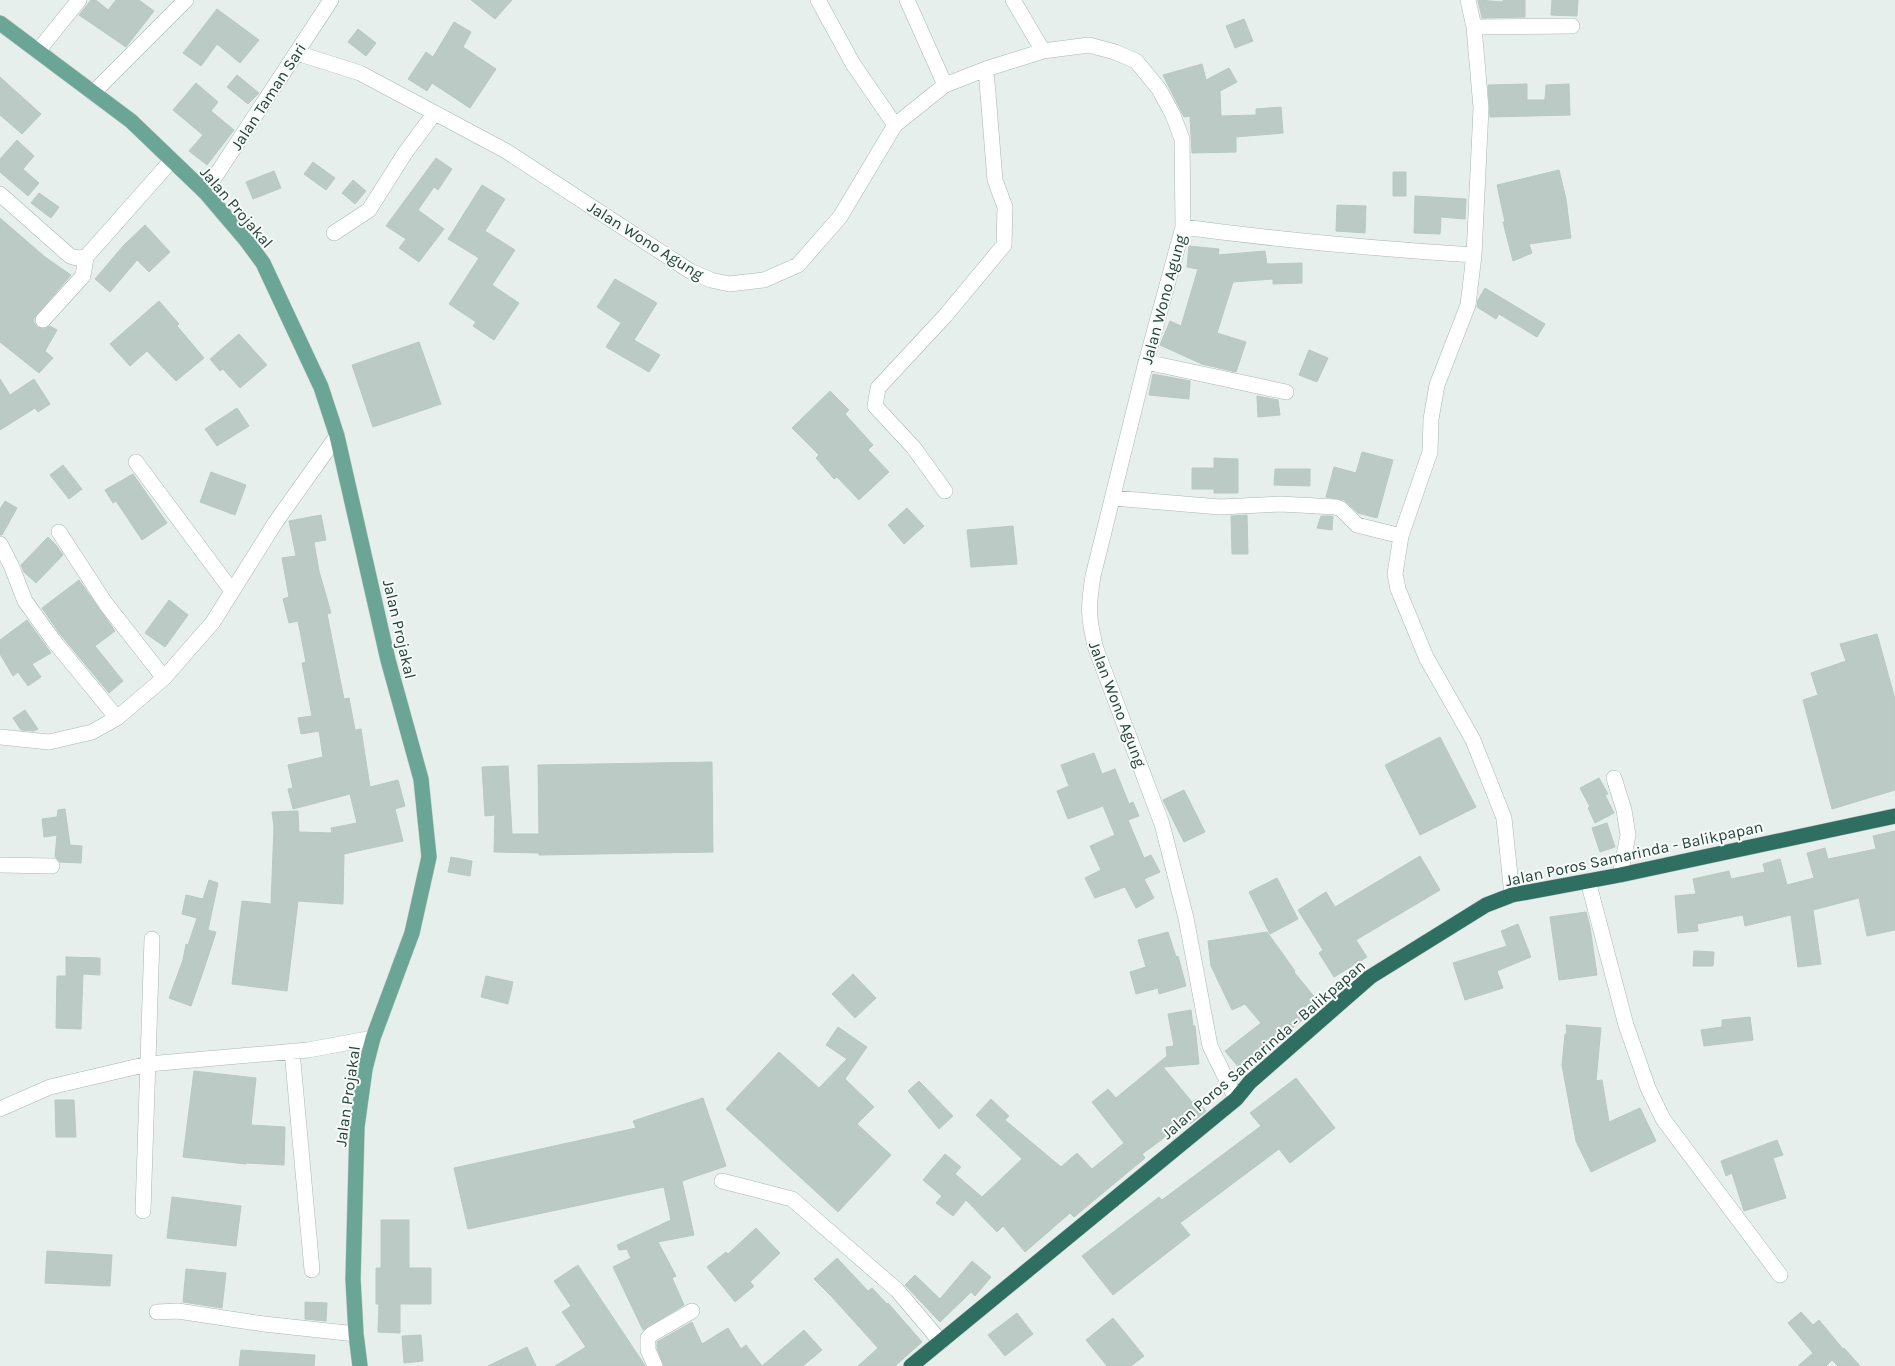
<svg xmlns="http://www.w3.org/2000/svg" width="1895" height="1366" viewBox="0 0 1895 1366" font-family="Karla,sans-serif">
	<style>
		.building { fill: #bbcac4; stroke: #b8c9c2 }
		.lines { fill: none; stroke-linecap: round; stroke-linejoin: round }
		.minor-casing { stroke: #a8b8b2; stroke-width: 16 }
		.major-casing { stroke: #c2cac8; stroke-width: 16 }
		.highway-casing { stroke: #c2cac8; stroke-width: 16 }
		.minor { stroke: #fff; stroke-width: 15 }
		.major { stroke: #6aa596; stroke-width: 15 }
		.highway { stroke: #2f6f62; stroke-width: 15 }
		.labels { text-anchor: middle; stroke-width: 4; stroke-linejoin: round; paint-order: stroke }
		.street-label { font-size: 16px; fill: #24423a; stroke: #f7fbf9 }
	</style>
	<rect width="100%" height="100%" fill="#e6efeb"/>
	<path class="building" d="M91,0h5l12,10 8,-10h23l15,11 -28,36 -47,-32z
		M471,0h41l-17,19z
		M1478,0l25,2v-2h22v17l-43,1z
		M1552,0h26l-1,16 -26,-1z
		M217,9l42,31 -19,23 -23,-19 -16,22 -18,-13z
		M1244,19l9,22 -18,7 -9,-22z
		M454,22l17,10 -8,15 33,22 -26,39 -38,-25 -5,8 -19,-12 18,-27 7,5z
		M358,29l18,14 -10,13 -18,-14z
		M1202,64l4,16 23,-12 8,14 -17,9 1,25 35,-1v-6l25,-2 2,26 -47,4v15l-44,1 -2,-37 -6,1 -21,-42z
		M237,75l22,18 -11,11 -21,-17z
		M0,77l41,37 -19,20 -22,-19z
		M196,83l22,19 -7,9 23,19 -27,35 -18,-14 14,-16 -30,-25z
		M1527,84v16h18l1,-15 23,-1 1,31 -80,2 -2,-32z
		M17,140l17,16 -11,13 16,14 -11,13 -28,-24v-13z
		M436,158l16,11 -14,21 -4,-3 -16,23 26,19 -25,33 -20,-14 7,-9 -20,-13z
		M313,162l22,16 -9,12 -22,-16z
		M1559,170l7,29 5,39 -42,6 3,9 -19,8 -10,-39h2l-8,-37z
		M274,171l7,17 -28,11 -7,-17z
		M1393,172h13v24h-13z
		M353,180l13,11 -11,13 -13,-11z
		M482,185l23,14 -20,32 30,19 -23,35 27,18 -25,37 -21,-14 3,-4 -27,-18 30,-46 -31,-19z
		M39,193l20,14 -8,11 -20,-15z
		M1415,196l51,3 -1,20 -24,-2 -1,17 -26,-1z
		M1337,205l29,1 -1,27 -29,-2z
		M0,218l45,39 26,18 -37,43v5l3,4 8,2 5,-3 7,4 -12,21 8,7 -14,15 -39,-31z
		M145,225l25,27 -21,20 -12,-12 -27,32 -15,-13 29,-34z
		M1189,246l30,3 -1,6 47,-4 2,13 35,-1v20l-29,1v-5l-40,3 -16,51 29,9 -10,30 -34,-8 -42,-19 10,-24 11,5 17,-57 -11,-2z
		M615,279l42,24 -23,37 26,15 -11,17 -43,-25 15,-24 -24,-16z
		M1485,288l60,36 -8,13 -38,-23 -3,5 -19,-12 1,-7z
		M159,301l20,23 -2,2 27,32 -28,23 -29,-30 -17,15 -20,-22z
		M239,334l28,31 -27,23 -17,-19 -3,2 -10,-12z
		M419,342l22,62 -68,23 -21,-62z
		M1309,350l19,8 -11,24 -18,-7z
		M1153,374l37,7 -1,18 -40,-4z
		M0,379l10,16 24,-16 16,25 -12,8 -3,-4 -35,22z
		M830,391l19,19 -4,4 28,31 -5,5 21,22 -30,28 -22,-23 -3,2 -18,-21 3,-3 -27,-27z
		M1257,396l21,4 2,15 -22,2z
		M237,408l12,18 -32,20 -12,-17z
		M1362,452l31,8 -16,58 -19,-5 -14,-13 -18,-3 8,-30 22,6z
		M1214,458l24,1v34h-24v-4h-22v-21h22z
		M63,465l19,24 -13,10 -19,-24z
		M1275,469h35v17l-36,-1z
		M211,472l35,13 -11,30 -35,-13z
		M133,474l34,49 -25,17 -26,-39 -3,2 -8,-13z
		M5,501l12,7 -15,27h-2v-26z
		M907,508l17,18 -20,18 -16,-19z
		M321,515l5,25 -12,2 5,29 12,42 -4,1 17,85 5,-1 6,32 6,-1 9,58 28,-7 7,26 -10,3 8,32 -59,13 -1,50 -45,-3 -11,90 -55,-7 10,-83 29,3 3,-77 -2,-15 26,-1 1,21 33,1 -1,-5 26,-5 -7,-29 -57,15 -5,-20 5,-1 -5,-23 35,-8 -4,-26 -18,3 -3,-16 14,-2 -10,-53 4,-1 -8,-41 -9,2 -6,-24 6,-2 -7,-39 14,-2 -7,-35z
		M1247,515l1,39h-16l-1,-38z
		M1321,516h12l-1,14 -15,-2z
		M1013,526l4,38 -46,3 -4,-37z
		M48,537l8,8 7,10 -27,28 -12,-11 -3,-7z
		M79,580l36,51 -20,15 28,35 -14,12 -49,-59 -18,-26z
		M169,600l19,15 -23,32 -20,-14z
		M27,620l24,33 -19,11 9,13 -13,9 -10,-14 -5,4 -13,-22v-14z
		M1877,634l18,65v91l-63,19 -29,-109 15,-5 -7,-22 35,-12 -6,-17z
		M25,710l13,19 -4,2 -13,-1 -8,-12z
		M1440,737l36,70 -56,28 -35,-70z
		M1094,753l8,21 13,-5 14,35 4,-2 6,14 -11,4 16,38 7,-3 9,17 -16,7 10,19 -18,10 -11,-21 -30,11 -10,-20 16,-8 -11,-24 25,-11 -12,-29 -35,13 -11,-28 12,-5 -8,-21z
		M712,762l1,90 -174,3v-2l-45,-1 1,-37 -10,1 -3,-49 26,-1 4,68h27l-1,-69z
		M1599,778l9,16 -3,1 9,18 -19,10 -7,-15 2,-1 -10,-19z
		M1184,790l21,42 -21,10 -21,-42z
		M65,809l5,36 12,1 -1,17 -21,-1 -5,-5 2,-22 -13,2 -2,-18 15,-2 1,-7z
		M1607,823l8,24 -15,5 -8,-24z
		M1895,831v99l-28,6 -8,-38 -46,12 8,54 -23,3 -7,-52 -46,11 -2,-11 -46,9 1,7 -20,2 -3,-37 21,-2 -3,-15 36,-8 2,8 34,-7 -2,-8 17,-5 7,26 27,-7 -7,-25 18,-5 3,11 48,-10 -3,-13z
		M1420,856l20,34 -84,50 11,17 -33,20 -15,-24 4,-3 -25,-40 28,-18 9,15z
		M451,857l21,4 -2,15 -22,-4z
		M1277,878l21,41 -28,15 -21,-42z
		M209,880l9,3 -10,47 8,2 -11,34 -14,40 -22,-8 14,-38 3,-16 2,1 9,-27 -15,-4 4,-19 17,4z
		M1586,912l4,15 7,48 -38,5 -9,-63z
		M1518,924l13,33 -34,14 6,17 -38,12 -12,-37 54,-17 -6,-15z
		M1168,932l8,25 2,-1 8,30 -27,8 -1,-6 -22,6 -6,-22 16,-5 -8,-27z
		M1267,932l28,39 -1,1 27,33 -80,65 -16,-19 36,-28 -16,-19 -13,6 -21,-44 -3,-25z
		M1694,951l20,1 -1,14h-20z
		M66,957l34,1v17l-17,-1 -2,55 -25,-1 1,-52h9z
		M853,974l23,24 -21,20 -23,-24z
		M486,976l27,6 -5,22 -27,-7z
		M1191,1010l2,16h2l4,38 -36,3 29,35 4,-3 10,12 -16,13 -3,-3 -45,33 3,4 -71,59 -4,-4 -45,39 -22,-26 -6,6 -31,-32 -13,16 -17,-13 6,-7 -19,-16 22,-26 16,13 -6,7 27,23 40,-38 -46,-44 15,-16 18,17 -4,4 56,47 16,-14 15,16 32,-26 -32,-41 16,-13 8,9 51,-42 -1,-9 8,-1 -6,-32z
		M1750,1017l3,23 -49,6 -3,-16 21,-3v-7z
		M1566,1025l35,3 -5,53 6,-1 7,42 31,-14 16,33 -65,31 -15,-31 -14,-76 3,-31h2z
		M838,1027l29,20 -22,32 29,28 -17,17 34,31 -53,57 -112,-103 53,-57 40,36 28,-29 -21,-14z
		M194,1071l62,7 -5,47 34,2 -1,38 -38,-2v1l-63,-7z
		M1296,1078l39,50 -45,35 -11,-14 -99,74 10,12 -77,60 -31,-39 77,-59 3,3 99,-74 -11,-13z
		M919,1081l34,35 -14,13 -31,-38z
		M703,1098l23,68 -44,15 12,54 -36,7 18,34 -4,2 12,27 -41,25 -30,-63 18,-9 -4,-9 -8,1 -2,-5 54,-25 -7,-33 -196,42 -14,-61 182,-40 -3,-7z
		M55,1100h19l2,37h-20z
		M1777,1140l6,15 -10,3 13,40 -42,13 -12,-38 -6,3 -5,-15z
		M172,1197l69,9 -5,40 -69,-8z
		M381,1220h28v48h22v36h-31v29l-22,-1 1,-28h-3v-36h5z
		M756,1228l24,25 -30,29 4,4 -19,16 -28,-35 19,-15 2,2z
		M47,1251l65,4 -2,31 -65,-3z
		M837,1258l31,33 4,-3 15,16 1,-1 34,39 -27,24h-37l20,-18 -46,-51 -18,-18z
		M972,1261l19,16 -16,19 -4,-4 -31,30 -35,-37 10,-10 25,24z
		M578,1265l66,99 1,2h-90l31,-19 -24,-35 9,-6 -17,-25z
		M186,1269l40,4 -4,35 -39,-6z
		M305,1302l22,1 -1,18 -21,-2z
		M1801,1312l12,13 6,-5 24,29 1,-1 16,18h-22l-6,-6 -6,6h-28l15,-13 -25,-30z
		M1017,1313l16,21 -28,22 -17,-21z
		M1113,1318l31,38 -13,10h-24l-21,-26z
		M692,1322l10,22 26,-16 13,21 5,-4 16,21 42,-36 18,20 -19,16h-139l-7,-18v-6z
		M421,1335l2,26 -19,2 -2,-27z
		M527,1347l9,19h-48z
		M241,1350l74,5 -1,11h-75z"/>
	<g class="lines">
		<g class="minor-casing">
			<path id="minor" d="M818,0l35,64 42,61
				M907,0l38,85
				M1013,0l30,51
				M1468,0l6,27 7,81 -7,147 -6,50 -31,80 -6,34 -1,33 -29,84 -6,38 3,15 28,68 47,83 31,78 8,77
				M1474,27l98,-1
				M38,51l41,-51
				M297,53l63,20 146,78 184,120 21,9 18,4 35,-4 34,-15 42,-48 55,-92 50,-40 41,-16 57,-18 46,-6 26,7 21,9 23,28 14,26 9,24 1,88 -37,135 -53,214c-5,31 -5,42 3,73l66,175 24,94 24,128 26,53
				M93,93l93,-93
				M205,192l126,-192
				M0,194l70,62 7,2 9,-1 85,-96
				M1183,227c97,13 194,22 291,28
				M334,233l35,-23 36,-57 29,-39
				M43,320l40,-44 3,-19
				M1146,362l140,30
				M136,462l96,129
				M945,491l-31,-43 -39,-42 3,-18 67,-72 59,-71 1,-38 -10,-27 -9,-111
				M1113,498l107,9 60,-3 56,3 5,2 16,16 44,11
				M59,532l47,72 58,74
				M0,544l11,21 14,36 28,39 64,78
				M0,737l49,5 43,-10 25,-14 47,-40 49,-56 62,-99 62,-87
				M1614,778l10,32 4,25 -8,40
				M0,865l52,1
				M1588,881l38,144 22,63 15,31 117,156
				M292,1051l20,219
				M0,1109l50,-22 98,-23 160,-14 65,-12
				M722,1181l70,18 105,91 44,52
				M143,1211l9,-272
				M157,1312l21,-1 86,13 92,10
				M655,1366l-7,-16v-12l4,-4 40,-23"/>
		</g>
		<g class="major-casing">
			<path id="major" d="M0,23l131,98 74,71 41,48 17,23 21,45 37,79 16,49 51,224 33,119 8,78 -17,76 -39,105 -8,31 -8,58 -4,152 3,55 4,32"/>
		</g>
		<g class="highway-casing">
			<path id="highway" d="M911,1366l325,-267 14,-17 120,-105 116,-72 26,-10 108,-20 275,-59"/>
		</g>
		<use href="#minor" class="minor"/>
		<use href="#major" class="major"/>
		<use href="#highway" class="highway"/>
	</g>
	<g class="labels">
		<g class="street-label">
			<text transform="translate(268 96) rotate(-57)" y="6">Jalan Taman Sari</text>
			<text transform="translate(237 207) rotate(49)" y="6">Jalan Projakal</text>
			<text transform="translate(646 240) rotate(32)" y="6">Jalan Wono Agung</text>
			<text transform="translate(1163 299) rotate(-75)" y="6">Jalan Wono Agung</text>
			<text transform="translate(400 629) rotate(77)" y="6">Jalan Projakal</text>
			<text transform="translate(1118 704) rotate(69)" y="6">Jalan Wono Agung</text>
			<text transform="translate(1634 853) rotate(-12)" y="6">Jalan Poros Samarinda - Balikpapan</text>
			<text transform="translate(1263 1049) rotate(-41)" y="6">Jalan Poros Samarinda - Balikpapan</text>
			<text transform="translate(347 1096) rotate(-82)" y="6">Jalan Projakal</text>
		</g>
	</g>
</svg>
